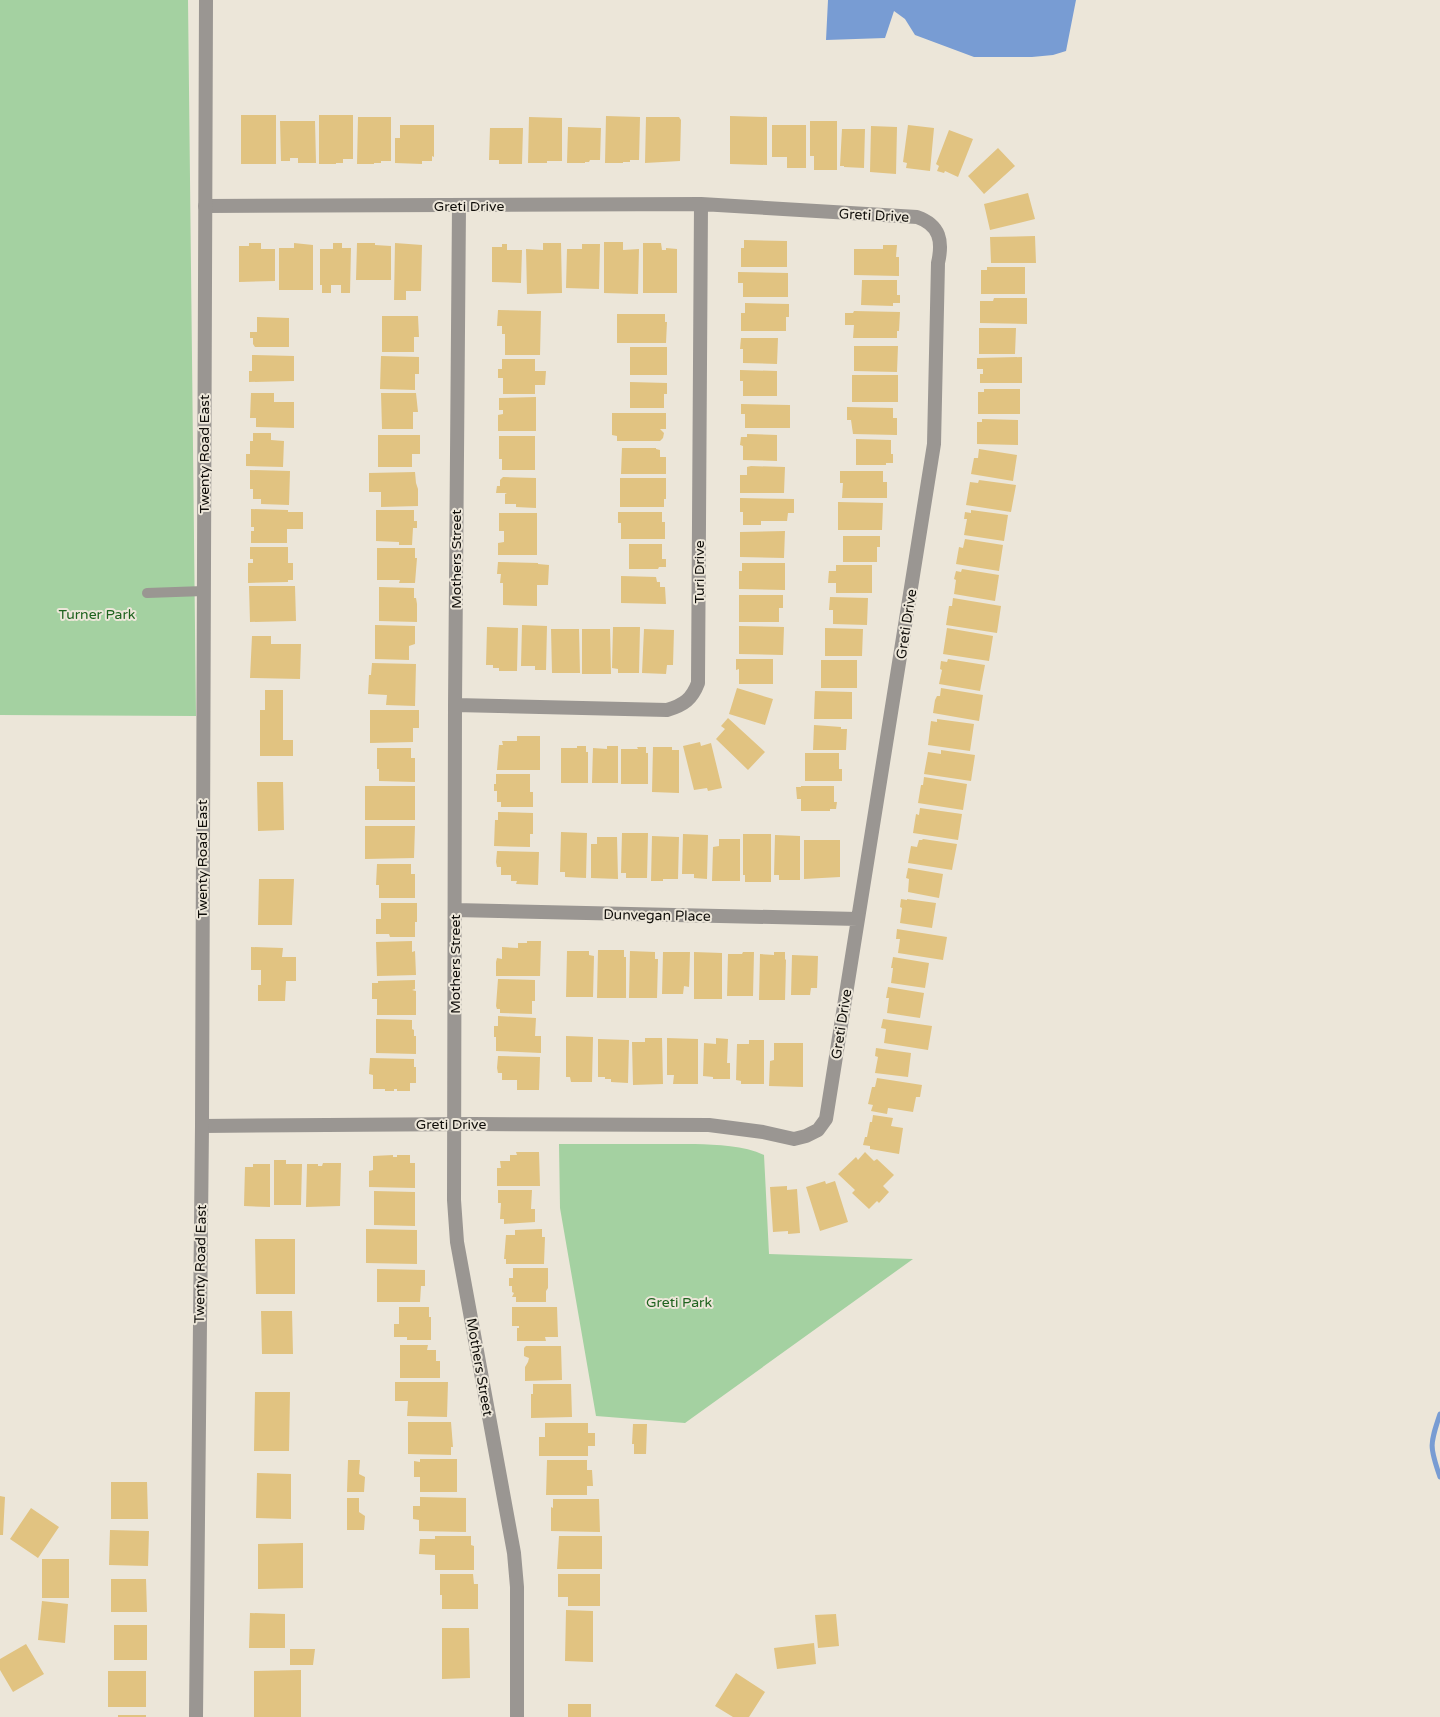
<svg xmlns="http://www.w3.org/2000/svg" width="1440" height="1717" viewBox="0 0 1440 1717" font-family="'Varela Round',sans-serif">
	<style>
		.green { fill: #a4d1a1 }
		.water { fill: #789cd3 }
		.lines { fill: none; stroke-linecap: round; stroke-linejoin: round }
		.stream { stroke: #789cd3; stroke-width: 5 }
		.building { fill: #e1c381 }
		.service { stroke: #9a9692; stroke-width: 10 }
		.minor { stroke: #9a9692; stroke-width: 14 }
		.tertiary { stroke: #9a9692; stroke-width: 14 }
		.labels { text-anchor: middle; stroke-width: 4; stroke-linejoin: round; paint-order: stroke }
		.street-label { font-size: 14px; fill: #100e0a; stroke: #ece6d9 }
		.park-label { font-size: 14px; fill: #1e621e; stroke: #ece6d9 }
	</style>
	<rect width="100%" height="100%" fill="#ece6d9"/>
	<path class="green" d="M0,0h188l8,716 -196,-1z
		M559,1144h136c22,1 49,1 69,11l5,99 144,5 -228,164 -89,-7 -36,-208z"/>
	<path class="water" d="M828,0h248l-10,51 -13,4 -21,2h-58l-59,-22 -10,-16 -11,-8 -9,27 -59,2z"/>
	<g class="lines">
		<path class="stream" d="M1440,1414c-10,30 -11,32 0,63"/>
	</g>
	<path class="building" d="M241,115h35v49h-35z
		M319,115h34v44h-10v4h-7v1h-17z
		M606,116l34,1 -1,43h-9v2h-7v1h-18z
		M730,116l37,1v48l-37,-1z
		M358,117h33v44h-10v2h-7v1h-17z
		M529,117l33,1v43h-15v2h-19z
		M646,117h33l2,3 -1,41 -35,2z
		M280,121h35l1,42h-18v-5h-8v3h-9z
		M810,121h27v49h-23v-14h-4z
		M400,125h34v32l-2,-1v5h-10v3l-27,-1v-25h5z
		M772,125h34v43h-19v-11h-15z
		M908,125l26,3 -4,43 -24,-3 1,-5 -4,-1z
		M871,126l26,1 -1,47 -26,-2z
		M568,127l33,1 -1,32h-10l-1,2h-4v1h-18z
		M490,128h33l-1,36h-23v-4h-10z
		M842,129h23l-1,39 -20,-1v-1h-4z
		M949,130l24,9 -15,38 -13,-6 -1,2 -7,-2 2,-5 -3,-2z
		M998,148l17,18 -31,28 -16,-18z
		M1028,193l7,26 -45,11 -6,-26z
		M1035,236l1,27h-45l-1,-26z
		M744,240l43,1v26h-46v-19h3z
		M604,242h19v8l16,-1 -1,45 -34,-1z
		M249,243h12v6h14v32l-36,1v-36h10z
		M294,243l19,2v45h-34v-42h15z
		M333,243h9v5h9l-1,45h-9v-8h-10v8h-9v-8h-2v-36h13z
		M357,243h18v2l16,1v34h-35z
		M395,243l27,2 -1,46h-15v9h-12z
		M543,243h18l1,50 -35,1 -1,-45 17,1z
		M643,243h18l1,7h4v-2l11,1v44h-34z
		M502,244h5v6h15l-1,33 -29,-1v-35h10z
		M582,244h18l-1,45 -33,-1 1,-39h15z
		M883,245h14l-1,12h3v19l-45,-1v-26h29z
		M987,267h38v27h-44v-24h6z
		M738,272l50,1v24h-45v-14h-5z
		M862,280h35v15h3v8h-7v3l-32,-1z
		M994,298h33v26l-47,-1v-22h13z
		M745,303l44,1v13h-3v14h-45v-18h4z
		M498,310l43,1 -1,44h-35v-21h-3v-8h-5z
		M854,311l46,1 -1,19h-2v7h-44l1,-13h-9v-12h8z
		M617,314h48v8h2l-1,21h-49z
		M382,316h36l1,21h-5v15h-32z
		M257,317l32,1v29h-34l-2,-3v-6h-3v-6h7z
		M979,328h37l-1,26h-36z
		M741,338h37l-1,26 -34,-1v-14h-3z
		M854,346h44l-1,26 -43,-1z
		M630,347h37v28h-37z
		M252,355l42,1v25l-45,1v-11h3z
		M381,356l38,1v17h-4v16l-35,-1z
		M1022,357v26h-42v-9h3v-5h-6v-11z
		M502,359h33v12h11l-1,14h-10v9h-32v-16h-5v-9h4z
		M740,370l37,1v25h-34v-15h-3z
		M852,375h46v27h-46z
		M630,382l37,1v11h-3v14h-34z
		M984,389h36v25h-42v-22h6z
		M251,393h23v9h20v26l-38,-1v-9h-6z
		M381,393h35l2,19h-5v17h-31z
		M536,397v34h-38v-16l5,-1v-4h-4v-12z
		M741,404l49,1v23h-45v-14h-4z
		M847,407l46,1v10h4v17l-44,-1 -2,-14h-4z
		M612,413h54v16h-6l4,4 -1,5 -3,3h-43v-5l-5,-1z
		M982,419l36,1v25l-41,-1v-22h5z
		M253,433h18v7l13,1 -1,26 -37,-1v-12h4v-13h3z
		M747,434l30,1v26l-34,-1v-14l-3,-1 1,-8h6z
		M378,435h42v19h-8v13h-34z
		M499,436h36v34h-33v-11h-3z
		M856,439l35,1v14h2v9h-7v2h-30z
		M622,448h34v1l4,1v7h6v17h-45z
		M979,449l38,6 -4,26 -42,-7 3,-16h4z
		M751,466l34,1 -1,26h-44v-18h7v-8z
		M250,470l40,1 -1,34 -28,-1v-5h-8v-10h-3z
		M840,471h43v11h4v16h-45l1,-15h-3z
		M415,472l1,11 2,6v17l-37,1v-15h-12v-19z
		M503,477l33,1v30l-20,-1v-3h-11v-10l2,-1h-11l1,-7h3v-6z
		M620,478h46v21h-2v8h-44z
		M979,480l37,5 -5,27 -45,-7 4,-23 8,1z
		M740,498l54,1v14h-6l-1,8h-26v4h-18v-13h-3z
		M838,502l45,1 -1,27h-44z
		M251,509l37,1v2h15v17h-16v14h-36v-12h3v-4h-3z
		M376,510h38v11h3v7h-4l-1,17h-13v-3l-23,-1z
		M971,510l37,5 -4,26 -40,-6 3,-16h-3l1,-7 6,1z
		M618,512h44v10h3v17h-44v-16h-3z
		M499,513h38v42h-39v-12l6,-1v-11h-5z
		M785,531l-1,27 -44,-1v-25z
		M843,536h37v11h-3v15h-34z
		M965,539l38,6 -4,26 -43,-7 3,-17 4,1z
		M629,544h33v15h4v8h-7l-1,2h-29z
		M250,547h38v16h5v17h-5v2l-40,1v-20h5v-4h-3z
		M377,548h38v10h2l-2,25h-16l1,-3h-23z
		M498,562l40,1v1l11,1 -1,20h-11v21l-34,-1v-22h-3l1,-9h-4z
		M742,563h43v27l-46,-1v-18h3z
		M836,565h36v28h-36v-10h-8l1,-12h7z
		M962,569l37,6 -4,26 -41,-7 2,-14 -2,-1 2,-8 5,1z
		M621,576l35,1 1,5h3v5h5l1,17 -45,-1z
		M249,586h46l1,35 -46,1z
		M379,587l35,1v10h2l1,6v18l-38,-1z
		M739,595h44v13h-4v14h-40z
		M830,597l38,1 -1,27 -34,-1v-14h-4z
		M953,598l48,8 -4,27 -51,-8 3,-19h3z
		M375,625l40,1v18l-6,2v14l-34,-1z
		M522,625l25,1 -1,44h-11v-4h-14z
		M739,626l45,1 -1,28 -44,-1z
		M487,627l31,1 -1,43h-18v-3h-6v-3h-7z
		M613,627h27l-1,46h-21v-4l-6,-1z
		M825,628l38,1 -1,27h-37z
		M947,628l46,8 -4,25 -46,-7z
		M551,629h28l1,44h-28z
		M582,629h28l1,45h-29z
		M644,629l30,1 -1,35h-6l-1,9 -24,-1z
		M252,636h19v8h30l-1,35 -50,-1z
		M736,659h37v25h-34v-15l-3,1z
		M948,659l37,6 -5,26 -41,-7 3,-14 -2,-1 1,-8 6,1z
		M821,660h36v28h-36z
		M372,663l44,1 -1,42 -29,-1 1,-10 -19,-1 1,-19h2z
		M737,688l36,11 -8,26 -36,-11z
		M941,688l42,7 -4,26 -46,-8 2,-13 2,-4h3z
		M265,690h18v50h10v16h-33v-46h5z
		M815,691l37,1v27h-38z
		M370,710h49v18h-6v14l-43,1z
		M728,718l37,34 -17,18 -32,-31 9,-10 -4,-3z
		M937,719l37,5 -4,27 -42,-6 3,-24 6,1z
		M814,725l27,2v2h6l-1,21h-33z
		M517,736h23v34h-43l2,-25h4l-1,-4h15z
		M700,742l1,4 10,-3 11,45 -14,3 -1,-3 -13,2 -11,-44z
		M577,746h9v6h2v31h-27v-35h16z
		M607,746h11v37h-26l1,-35 14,1z
		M637,747h9v6h2v31h-27v-35h17z
		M653,747h19v3h7v43l-27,-1z
		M377,748h34v10h4v24l-36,-1v-12h-2z
		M941,750l34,5 -4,26 -47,-7 4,-22 13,2z
		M805,753h34v16h3v12h-37z
		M496,774h34v18h3v15h-32v-5h-4v-11h-3v-7h2z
		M924,777l43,7 -4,26 -45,-7 3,-18h2z
		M257,782h26l1,48 -26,1z
		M365,786h50v34h-50z
		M801,786h33v16h3l-1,7h-6v2h-29v-12h-4l-1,-12h5z
		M920,808l42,6 -4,26 -45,-7 3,-19 3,1z
		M498,812l35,1v21h-3v13l-36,-1 1,-26h3z
		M365,826h50l-1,32 -49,1z
		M561,832l26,1 -1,45 -21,-1v-5h-5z
		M622,833h26l-1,45h-21v-5h-5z
		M683,834l25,1 -1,44 -13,-1v-4h-12z
		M743,834h28v48h-26v-7h-2z
		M775,835l25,1v44h-21v-5h-5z
		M652,836l27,1 -1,42h-15v2h-12z
		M597,837h20l1,42 -27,-1v-34h6z
		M719,839h21v42h-28l1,-34 6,-1z
		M923,839l34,5 -5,26 -44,-7 3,-17 6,1 2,-7h3z
		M804,840h36v37l-36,2z
		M497,851l42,1 -1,33 -22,-1 1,-3h-6v-6h-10v-8h-4l-1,-5z
		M377,864h34v10h4v24h-36v-13h-3z
		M908,868l35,6 -4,24 -31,-6 1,-13 -3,-1z
		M259,879h35l-2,46h-34z
		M901,899l6,1v-1l29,4 -4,25 -32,-5 2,-15 -2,-1z
		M381,903h36v19h-2v15h-25l-1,-3h-13v-15h5z
		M897,929l50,8 -4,23 -45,-7 2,-14h-4z
		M412,941v11l3,-1 1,24 -39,1 -1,-34z
		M527,941h14l-1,35h-44v-14l1,-4 5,1v-12l16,1v-5h9z
		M251,947l32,1 -1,9h14v24h-10l-1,20h-27v-16h3v-15h-10z
		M598,950h26v7h2v41h-29z
		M567,951h22v4l5,1 -1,41h-27z
		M630,951l25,1v7h3l-1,39h-28z
		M663,952h27l-1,35 -5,-1 -1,8h-21z
		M694,952l28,1v46h-28z
		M743,952h11l-1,44h-26l1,-42h14z
		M774,952h11v7l1,1 -1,40h-26l1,-46 14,1z
		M792,955l26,1 -1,32h-6l-1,7h-19z
		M893,957l36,6 -4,25 -34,-5 2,-15h-2z
		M498,979l37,1v21h-3v13l-32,-1v-4h-3l-1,-3z
		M415,980v9l-3,1 4,1v24h-39v-16h-5v-16h6v-2z
		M888,987l36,6 -4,25 -33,-5 2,-15h-3z
		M498,1016l38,2 -1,18h6v17l-45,-2v-14h-2v-11h4z
		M376,1019l36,1v9l2,1v6h2v18l-40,-1z
		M883,1019l49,7 -4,24 -44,-7 2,-14 -5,-1z
		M566,1036l27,1 -1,45h-21l-1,-5h-4z
		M645,1038h17l1,46 -30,1 -1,-43h13z
		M667,1038l31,1v45h-25l1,-9h-7z
		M716,1038l12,1 -1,24h3v16h-17v-2l-10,-1 1,-33 12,1z
		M598,1039l31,1 -1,43 -17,-1v-3h-6v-2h-7z
		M749,1040h15v44h-23v-3l-5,-1 1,-36h12z
		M774,1043h29v44l-34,-1 1,-25 4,-1z
		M876,1048l35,5 -3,24 -33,-4 3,-16 -3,-1z
		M498,1056l42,1 -1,33h-22v-10h-15v-7h-4l-1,-5z
		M370,1058l44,1v8h2v16h-6v8h-13v-2h-3v2h-9v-2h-12v-14l-4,-1z
		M877,1078l45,7 -2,12h-4l-3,15 -25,-4 -1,6 -16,-3 2,-6 -5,-1 4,-17h3z
		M873,1115l20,3 -2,8 12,2 -4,26 -29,-5v-3l-7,-1 2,-8h2l3,-15h2z
		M516,1152h23l1,34h-43v-18h4l-1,-7h10v-6h7z
		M865,1152l9,9 3,-2 17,16 -11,11 6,6 -10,11 -2,-2 -8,8 -17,-16 3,-3 -17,-16 18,-17 2,3z
		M393,1155v2h4v-2h13v8h5v25l-46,-1v-16l4,-1v-14z
		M274,1160h12v4h16l-1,41h-27z
		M323,1163h18l-1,43 -34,1 1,-43h11v2h4z
		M253,1164h17v43l-26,-1 1,-39h8z
		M825,1181l1,3 9,-3 13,41 -28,9 -14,-44z
		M787,1186v4l10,-1 3,44 -12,1v-3l-15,1 -3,-45z
		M498,1190h34l-1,19h4v13l-31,2v-5h-4l1,-16h-3z
		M374,1191l41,1v34l-41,-1z
		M366,1229l51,1v34l-51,-1z
		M542,1229v8h3l-1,27h-38v-5h-2l2,-24h9v-5z
		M255,1239h40v55h-39z
		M513,1268h35v20l-2,3v11h-30v-5h-4l2,-4 -2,-1v-6h-3v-8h4z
		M377,1269l48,1v16h-4l-1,16h-43z
		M399,1307h30v10h2v23h-24v-3h-13v-13h5z
		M512,1307h45l1,30h-13l1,4h-29v-13h2v-2h-7z
		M261,1311h31l1,43h-31z
		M400,1345h28l-1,5h9v11h4v17h-40z
		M526,1346h35l1,34 -37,1v-14l3,-5 1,-4 -5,-2v-8z
		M395,1382h53l-1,35 -40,-1 1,-15h-13z
		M533,1384h38l1,33 -41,1v-24h2z
		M255,1392h35l-1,59h-35z
		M408,1422h43l2,25h-2v8l-43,-1z
		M545,1423h43v10h7v13h-7v10h-49v-19h6z
		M633,1424h14l-1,30h-12v-10h-2z
		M420,1459h37v33h-37v-15h-6v-16l6,1z
		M348,1460h12l-1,14 6,3 -1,15h-17z
		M547,1460h40v10h5l1,16h-6v9h-41z
		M257,1473l34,1v45l-35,-1z
		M111,1482h36l1,37h-37z
		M0,1496l5,1 -2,38h-3z
		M420,1497l46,1v34l-47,-1v-11l-6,-1v-13h7z
		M347,1498h12v14l6,4 -1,14h-17z
		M553,1499h46l1,33 -49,-1v-24l2,1z
		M31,1508l28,19 -21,31 -28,-19z
		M110,1530l39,1 -1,35 -39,-1z
		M435,1536h36v9l3,1v24h-39v-15l-16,-1 1,-15h15z
		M559,1536h43v33h-45z
		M303,1543v45l-45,1v-45z
		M42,1559h27v39h-27z
		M440,1574h33l1,10h4v25h-36v-14h-2z
		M558,1574h42v32h-32v-9h-10z
		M111,1579h35l1,33h-36z
		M42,1601l26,3 -3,39 -27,-3z
		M566,1610l27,1v51l-28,-1z
		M250,1613l35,1v34h-36z
		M836,1614l3,32 -21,2 -3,-33z
		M114,1625h33v35h-33z
		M442,1628h27l1,50 -28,1z
		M814,1643l2,21 -39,5 -3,-21z
		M26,1644l18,30 -31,18 -13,-22v-11z
		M290,1649h25l-2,16h-23z
		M301,1670v47h-47v-46z
		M108,1671h38v36h-38z
		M736,1673l29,19 -16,25h-16l-18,-11z
		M568,1704h23v13h-23z
		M118,1715h28v2h-28z"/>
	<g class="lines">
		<path class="service" d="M147,593l57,-2"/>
		<path class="minor" d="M459,206l-4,499 -1,495 3,42 57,311 3,34v130
			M455,705l212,5c17,-5 25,-11 31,-27l3,-479
			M455,910l403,9
			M202,1126l271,-2 236,1 54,7 31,7 12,-3 12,-6 8,-11 108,-675 4,-181c5,-22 2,-38 -21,-46l-216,-13 -496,2"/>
		<path class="tertiary" d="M196,1717l6,-591 4,-1126"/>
	</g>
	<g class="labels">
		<g class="street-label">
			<text x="469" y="211">Greti Drive</text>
			<text transform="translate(874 215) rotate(3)" y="5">Greti Drive</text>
			<text transform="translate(204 454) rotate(-90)" y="5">Twenty Road East</text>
			<text transform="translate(456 559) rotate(-90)" y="5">Mothers Street</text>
			<text transform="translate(699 572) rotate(-90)" y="5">Turi Drive</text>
			<text transform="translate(906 624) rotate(-81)" y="5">Greti Drive</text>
			<text transform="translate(202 859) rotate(-90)" y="5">Twenty Road East</text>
			<text transform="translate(657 915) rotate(1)" y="5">Dunvegan Place</text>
			<text transform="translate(455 964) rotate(-90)" y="5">Mothers Street</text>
			<text transform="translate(841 1024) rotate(-81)" y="5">Greti Drive</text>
			<text x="451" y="1129">Greti Drive</text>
			<text transform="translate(200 1264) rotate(-89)" y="5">Twenty Road East</text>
			<text transform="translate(480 1367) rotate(80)" y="5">Mothers Street</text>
		</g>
		<g class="park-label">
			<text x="97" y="619">Turner Park</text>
			<text x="679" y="1307">Greti Park</text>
		</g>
	</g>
</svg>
